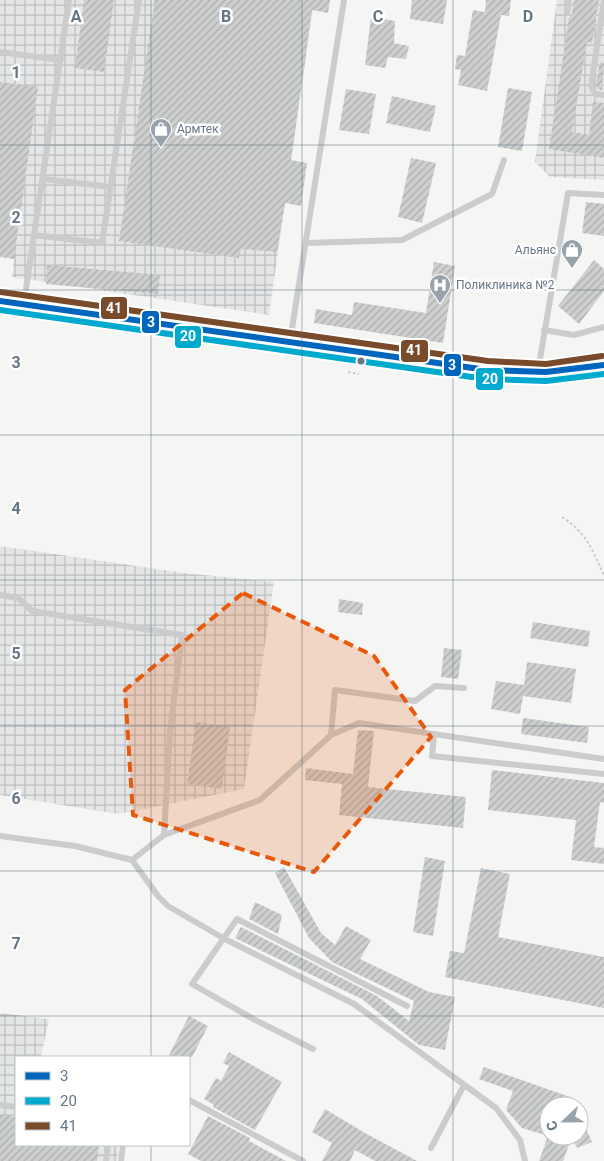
<svg xmlns="http://www.w3.org/2000/svg" width="604" height="1161" viewBox="0 0 604 1161" font-family="Roboto,sans-serif">
	<style>
		.industrial { fill: url(#industrial-grid) }
		.building { fill: url(#building-hatch) }
		.lines { fill: none; stroke-linecap: round; stroke-linejoin: round }
		.secondary-casing { stroke: #d2d3d3; stroke-width: 19 }
		.path { stroke: #c9caca; stroke-width: 2; stroke-dasharray: 2.5 2.5; stroke-linecap: butt }
		.service { stroke: #cacccd; stroke-width: 6 }
		.secondary { stroke: #dfe0e0; stroke-width: 18 }
		.bus-1-casing { stroke: #fff; stroke-width: 10 }
		.bus-2-casing { stroke: #fff; stroke-width: 10 }
		.bus-3-casing { stroke: #fff; stroke-width: 10 }
		.bus-1 { stroke: #0065bd; stroke-width: 6 }
		.bus-2 { stroke: #00a9ce; stroke-width: 6 }
		.bus-3 { stroke: #7a4b2a; stroke-width: 6 }
		.marked { fill: #e8590c; fill-opacity: 0.2; stroke: #e8590c; stroke-width: 4; stroke-dasharray: 10 6; stroke-linejoin: round }
		.grid { fill: none; stroke: #657584; stroke-width: 1; stroke-opacity: 0.55 }
		.bus-dot { fill: #657584; stroke: #fff; stroke-width: 2 }
		.labels { text-anchor: middle; stroke-width: 5; stroke-linejoin: round; paint-order: stroke }
		.poi-label { font-size: 12px; fill: #657584; stroke: #fff; text-anchor: start }
		.grid-label { font-size: 16px; text-anchor: middle; font-weight: bold; fill: #657584; stroke: #fff; stroke-width: 5; stroke-linejoin: round; paint-order: stroke }
		.line-badge { stroke: #fff; stroke-width: 2 }
		.badge-label { font-size: 14px; text-anchor: middle; font-weight: bold; fill: #fff }
	</style>
	<defs>
		<pattern id="industrial-grid" width="8" height="8" patternUnits="userSpaceOnUse" patternTransform="scale(1.25)"><rect width="8" height="8" fill="#e4e5e5"/><path d="M0 4h8M4 0v8" fill="none" stroke="#bcbebf"/></pattern>
		<pattern id="building-hatch" width="6" height="6" patternUnits="userSpaceOnUse" patternTransform="scale(1.25)"><rect width="6" height="6" fill="#ced0d0"/><path d="M-1 1l2-2M0 6l6-6M5 7l2-2" fill="none" stroke="#abadae"/></pattern>
	</defs>
	<rect width="100%" height="100%" fill="#f5f5f4"/>
	<path class="industrial" d="M0,0h314l-45,315 -257,-38 2,-18 -14,-2z
		M557,0h47v180l-54,-3 -15,-15z
		M0,546l184,27 90,9 -30,207 -126,25 -118,-19z
		M0,1013l49,6 -8,38h-25v88h103l-2,16h-117z"/>
	<path class="building" d="M84,0h30l-10,72 -29,-4z
		M155,0h175l-2,13 -16,-3 -21,150 16,3 -6,43 -16,-3 -8,49 -36,-3 -2,9 -120,-17z
		M412,0h35l-4,24 -33,-5z
		M486,0h25l-2,16 -8,-1 -14,76 -29,-6 3,-15 -6,-1 2,-14 8,1 8,-46 12,2z
		M574,0h25l-7,43 -5,-1 -15,90 17,3 4,-33 11,1v55l-55,-9 20,-131 3,-4z
		M371,17l24,4 -1,22 15,3 -3,13 -18,-2 -3,11 -20,-3z
		M600,62l4,1 -2,27 -4,-1 -2,-4z
		M0,82l38,5 -24,172 -14,-2z
		M508,88l24,4 -10,59 -24,-4z
		M346,89l30,5 -7,40 -30,-4z
		M392,96l44,10 -6,26 -44,-9z
		M411,158l25,5 -14,60 -24,-6z
		M586,202l18,2v32l-22,-3z
		M594,260l10,9v22l-25,33 -21,-18z
		M434,262l21,4 -12,77 -129,-20 2,-14 36,6 2,-13 72,11z
		M47,265l113,10 -2,19 -112,-10z
		M339,599l24,4 -1,12 -24,-3z
		M533,622l57,9 -2,16 -58,-9z
		M444,648l18,2 -4,29 -17,-2z
		M527,662l49,7 -5,34 -48,-7 -3,18 -29,-5 5,-28 28,4z
		M523,718l66,9 -2,16 -66,-9z
		M196,722l34,5 -8,62 -35,-5z
		M358,730l16,1 -6,56 98,10 -3,31 -124,-13 3,-31 -37,-4 1,-12 47,6z
		M492,770l112,13v20l-4,-1 -6,45 10,1v16l-33,-4 5,-40 -88,-10z
		M425,857l20,4 -12,75 -20,-4z
		M284,867l37,66 14,12 11,-19 25,14 -11,19 69,33 26,5 -10,53 -26,-5 -57,-46 -127,-61 6,-11 136,69 32,25 5,-20 -82,-39 -23,-24 -34,-65z
		M481,868l29,6 -12,63 106,20v51l-159,-31 5,-26 14,2z
		M255,902l27,13 -4,19 -29,-15z
		M189,1016l19,10 -16,31h-24z
		M229,1052l53,30 -27,48 -42,-23 1,-2 -10,-6 12,-21 5,3 8,-15 -6,-3z
		M484,1067l89,31 3,8h-27v30h30v-23l13,29 -15,6 -5,-11 -9,24h-24l9,-25 -26,-8 -16,-18 7,-19 -34,-12z
		M325,1109l40,24 52,28h-42l-20,-11 -5,11h-28l10,-18 -20,-11z
		M0,1114l16,3v28h83l-2,16h-97z
		M208,1116l42,22 -1,3 37,20h-85l-13,-7z"/>
	<g class="lines">
		<g class="secondary-casing">
			<path id="secondary" d="M0,301l487,69c41,4 77,4 117,-5"/>
		</g>
		<path class="path" d="M348,372l11,2
			M562,517c25,16 30,33 42,58"/>
		<path class="service" d="M69,0l-35,235 68,8 37,-243
			M604,0l-13,86 4,8 9,1
			M567,13l2,-13
			M0,52l61,8
			M44,179l67,8
			M307,243l95,-3 90,-46 12,-34
			M24,303l10,-68
			M544,330l30,5 30,-8
			M290,341l54,-341
			M538,371l30,-178 36,2
			M0,595l18,3 14,13 150,24 -12,97 -6,103
			M434,734l-2,22 172,18
			M331,735l4,-45 80,11 20,-15 29,2
			M0,836l75,10 57,14 26,36 10,10 55,32 131,66 142,104 24,32 5,21
			M132,860l32,-25 96,-35 71,-65 28,-12 245,36
			M313,1049l-58,-29 -63,-36 45,-65 170,87
			M189,1100l114,61
			M0,1105l16,2
			M431,1148l33,-63
			M106,1161l2,-16
			M121,1161l2,-16"/>
		<use href="#secondary" class="secondary"/>
		<g class="bus-1-casing">
			<path id="bus-1" d="M0,301l487,69 59,2 58,-7"/>
		</g>
		<g class="bus-2-casing">
			<path id="bus-2" d="M0,310l486,69 60,2 58,-7"/>
		</g>
		<g class="bus-3-casing">
			<path id="bus-3" d="M1,292l487,69 58,3 56,-8"/>
		</g>
		<use href="#bus-1" class="bus-1"/>
		<use href="#bus-2" class="bus-2"/>
		<use href="#bus-3" class="bus-3"/>
	</g>
	<path class="marked" d="M243,593l131,63 57,81 -117,135 -181,-57 -8,-125z"/>
	<path class="grid" d="M151,0v1057M302,0v1161M453,0v1161M0,145h604M0,290h604M0,435h604M0,580h604M0,726h604M0,871h604M0,1016h604M151,1145v16"/>
	<defs>
		<g id="shop-pin" transform="scale(1.125)"><path d="M0 17L-7.5 6A9.5 9.5 0 1 1 7.5 6Z" fill="#97a2ab" stroke="#fff"/><path d="M-5-2.5h2.3a2.7 3.5 0 0 1 5.4 0H5L5.5 6h-11ZM-1.5-2.5h3a1.5 2.3 0 0 0-3 0Z" fill="#fff"/></g>
		<g id="hospital-pin" transform="scale(1.125)"><path d="M0 17L-7.5 6A9.5 9.5 0 1 1 7.5 6Z" fill="#97a2ab" stroke="#fff"/><path d="M-5-5h3v3.5h4V-5h3V5h-3V1.5h-4V5h-3Z" fill="#fff"/></g>
	</defs>
	<g fill-rule="evenodd">
		<use href="#shop-pin" x="161" y="129"/>
		<use href="#shop-pin" x="572" y="250"/>
		<use href="#hospital-pin" x="440" y="285"/>
	</g>
	<circle class="bus-dot" cx="361" cy="361" r="4.5"/>
	<g class="labels">
		<g class="poi-label">
			<text x="177" y="133">Армтек</text>
			<text x="556" y="254" text-anchor="end">Альянс</text>
			<text x="456" y="289">Поликлиника №2</text>
		</g>
	</g>
	<g class="grid-label">
		<text x="76" y="22">A</text>
		<text x="226" y="22">B</text>
		<text x="378" y="22">C</text>
		<text x="528" y="22">D</text>
		<text x="16" y="78">1</text>
		<text x="16" y="223">2</text>
		<text x="16" y="368">3</text>
		<text x="16" y="514">4</text>
		<text x="16" y="659">5</text>
		<text x="16" y="804">6</text>
		<text x="16" y="949">7</text>
	</g>
	<g class="line-badge">
		<rect x="100" y="296" width="28" height="24" rx="5" fill="#7a4b2a"/>
		<rect x="141" y="310" width="19" height="24" rx="5" fill="#0065bd"/>
		<rect x="174" y="325" width="28" height="24" rx="5" fill="#00a9ce"/>
		<rect x="400" y="339" width="29" height="24" rx="5" fill="#7a4b2a"/>
		<rect x="443" y="353" width="19" height="24" rx="5" fill="#0065bd"/>
		<rect x="475" y="367" width="29" height="24" rx="5" fill="#00a9ce"/>
	</g>
	<g class="badge-label">
		<text x="114" y="313">41</text>
		<text x="151" y="327">3</text>
		<text x="188" y="341">20</text>
		<text x="414" y="355">41</text>
		<text x="452" y="370">3</text>
		<text x="490" y="384">20</text>
	</g>
	<rect x="15" y="1056" width="175" height="90" fill="#ffffff" stroke="#c1c8ce"/>
	<rect x="25" y="1072" width="25" height="8" fill="#0065bd" stroke="#c1c8ce"/>
	<text x="60" y="1081" font-size="15" fill="#657584">3</text>
	<rect x="25" y="1097" width="25" height="8" fill="#00a9ce" stroke="#c1c8ce"/>
	<text x="60" y="1106" font-size="15" fill="#657584">20</text>
	<rect x="25" y="1122" width="25" height="8" fill="#7a4b2a" stroke="#c1c8ce"/>
	<text x="60" y="1131" font-size="15" fill="#657584">41</text>
	<g transform="translate(564 1121) rotate(248)"><circle r="24" fill="#ffffff" stroke="#c1c8ce"/>
	<path d="M0-4L9 19L0 12L-9 19Z" fill="#97a2ab"/>
	<text y="-8" font-size="14" font-weight="bold" text-anchor="middle" fill="#657584">С</text>
	</g>
</svg>
